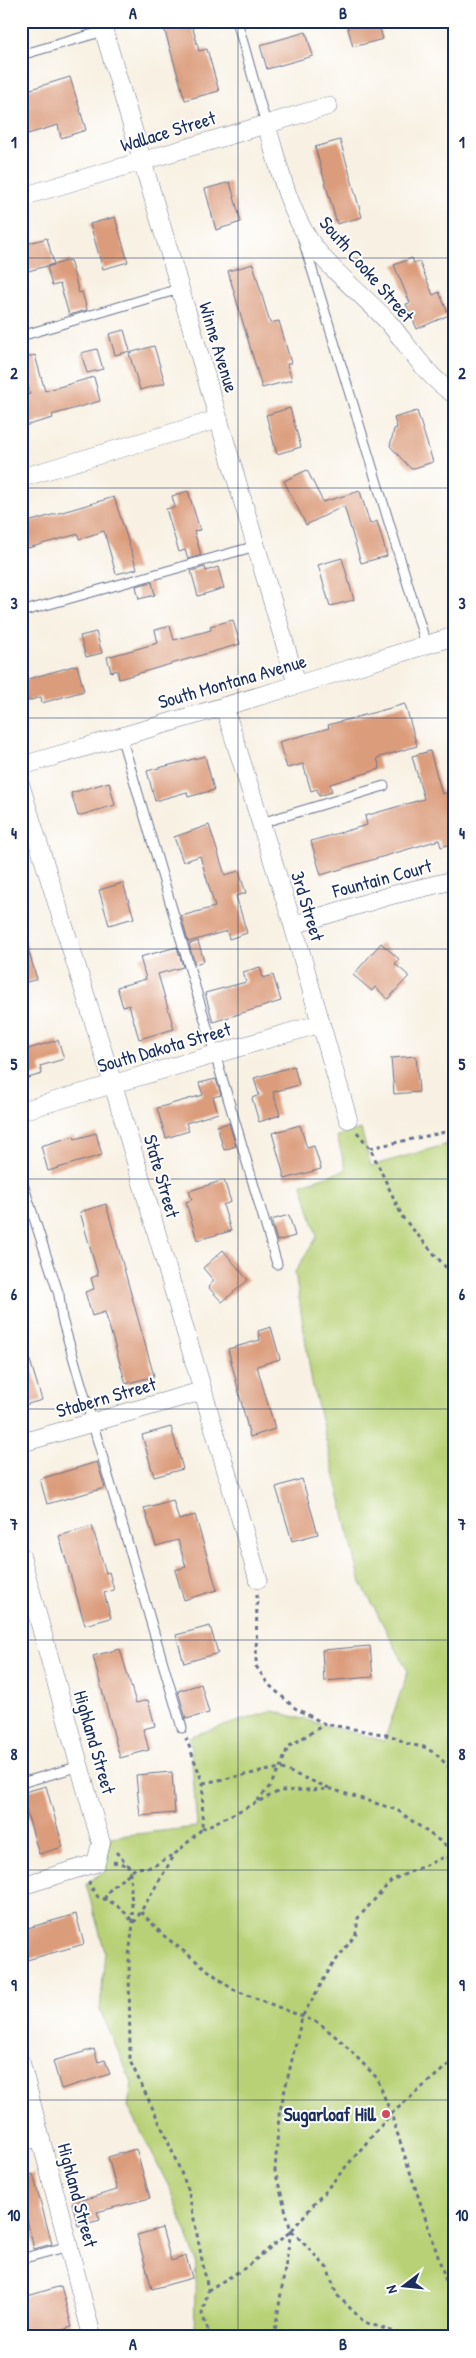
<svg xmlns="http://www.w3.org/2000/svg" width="476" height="2358" viewBox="0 0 476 2358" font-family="'Patrick Hand',sans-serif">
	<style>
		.green { fill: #b8d176; stroke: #6a806a }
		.building { fill: #db9c7c }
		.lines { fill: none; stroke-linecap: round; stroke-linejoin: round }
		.lane-casing { stroke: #68738d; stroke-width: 11 }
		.street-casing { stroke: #68738d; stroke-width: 19 }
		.path { stroke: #68738d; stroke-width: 3; stroke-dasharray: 4 4; stroke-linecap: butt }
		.lane { stroke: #fff; stroke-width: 9 }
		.street { stroke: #fff; stroke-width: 18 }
		.grid { fill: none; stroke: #1b2f5e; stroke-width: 1; stroke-opacity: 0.55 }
		.poi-dot { fill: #d1495b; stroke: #fff; stroke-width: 2 }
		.labels { text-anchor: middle; stroke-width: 4; stroke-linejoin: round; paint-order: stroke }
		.street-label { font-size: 19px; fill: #1b2f5e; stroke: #fff }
		.poi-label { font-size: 19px; font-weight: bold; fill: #1b2f5e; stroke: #fff; text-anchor: end }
		.neatline { fill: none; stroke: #1b2f5e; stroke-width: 2 }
		.grid-label { font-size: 16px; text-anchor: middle; font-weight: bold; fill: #1b2f5e }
	</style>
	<rect width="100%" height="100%" fill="#fff"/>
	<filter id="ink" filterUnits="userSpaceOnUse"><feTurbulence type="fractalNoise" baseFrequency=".02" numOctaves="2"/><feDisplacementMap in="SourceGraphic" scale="10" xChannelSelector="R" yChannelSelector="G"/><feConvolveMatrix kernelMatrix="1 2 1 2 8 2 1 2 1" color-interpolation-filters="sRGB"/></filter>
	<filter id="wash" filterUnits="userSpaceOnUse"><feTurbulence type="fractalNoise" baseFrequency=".0096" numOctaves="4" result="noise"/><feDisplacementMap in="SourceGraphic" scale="20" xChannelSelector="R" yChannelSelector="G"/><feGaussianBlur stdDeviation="1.12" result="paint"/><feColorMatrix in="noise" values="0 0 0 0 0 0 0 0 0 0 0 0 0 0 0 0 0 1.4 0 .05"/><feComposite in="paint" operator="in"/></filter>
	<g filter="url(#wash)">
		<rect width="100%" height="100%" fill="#f8f1e3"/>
		<path class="green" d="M361,1129l10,37 84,-24v1195h-282l21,-5 2,-72 -23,-65 -45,-89 4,-23 -32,-73 5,-58 -19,-68 18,-13 6,-34 87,-10 -7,-91 83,-25 111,30 24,-70 -47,-88 -49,-200 -17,-111 22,-35 -15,-53 44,-14 -9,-34z"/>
		<g id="blocks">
			<path class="building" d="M162,21h29l8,30 8,-2 12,42 -34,9z
				M346,21h32l5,18 -30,8z
				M306,32l7,24 -46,13 -7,-24z
				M70,77l16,53 -25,8 -3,-13 -37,11v-44z
				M340,140l22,77 -25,7 -22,-77z
				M230,182l11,40 -25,8 -11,-41z
				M115,217l13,45 -25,7 -13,-45z
				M47,238l7,26 -33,9v-28z
				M412,258l2,5 5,-2 14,34 6,-3 10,23 -32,14 -11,-25 4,-1 -16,-38z
				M70,260l9,33 3,-1 5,18 -18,5 -9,-31 -8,2 -5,-19z
				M253,264l17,59 9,-2 12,42 -4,1 5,16 -30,8 -34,-117z
				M124,330l6,21 -15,4 -6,-21z
				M154,346l11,37 -25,7 -11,-37z
				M97,349l6,20 -16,4 -6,-20z
				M35,355l10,36 49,-14 6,24 -48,14 1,3 -32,9v-31l9,-2 -9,-35z
				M290,408l11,39 -24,7 -11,-39z
				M417,411l16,51 -22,7 -21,-23 4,-17 3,-1 -3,-10z
				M307,470l16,32 37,-11 10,33 7,-3 10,35 -26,7 -17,-57 -38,19 -22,-44z
				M188,491l12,39 -6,1 7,24 -13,4 -3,-9 -6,2 -13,-43 9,-2 -3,-11z
				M114,497l23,72 -21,5 -12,-43 -25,8 -1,-5 -57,16v-26z
				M342,558l12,42 -24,6 -12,-41z
				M205,567l1,4 12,-4 6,21 -26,8 -7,-25z
				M152,582l3,13 -16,4 -3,-13z
				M233,620l7,24 -121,35 -2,-9 -6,2 -4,-15 51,-14 -3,-13 15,-4 4,14 37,-10 -1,-4z
				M96,632l6,21 -16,4 -6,-21z
				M77,665l7,26 -42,12 -1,-6 -20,6v-22z
				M405,704l12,42 -40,12 3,11 -50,15 2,8 -13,4 -2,-7 -6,2 -8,-27 -16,4 -8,-26 50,-14 -1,-3z
				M430,751l12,43 13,-4v53l-14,4 -2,-7 -118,35 -10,-34 56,-16 -2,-9 59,-17 -12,-43z
				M205,756l9,34 -26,7 -1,-5 -32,9 -8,-30z
				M109,782l6,23 -37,11 -7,-23z
				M209,825l16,50 14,-4 7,22 -10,3 11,37 -18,6 -2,-8 -39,11 -7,-26 34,-9 -15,-51 -17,6 -9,-25z
				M123,883l11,35 -25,7 -10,-35z
				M21,939h4l12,40 -16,5z
				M198,941l6,20 -9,3 -6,-20z
				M381,943l18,16 -4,5 14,12 -21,23 -13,-12 -3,4 -19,-16z
				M177,947l6,20 -25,7 16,55 -35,10 -10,-34 -6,2 -6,-20 29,-8 -6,-22z
				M260,967l3,11 10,-3 8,26 -68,21 -8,-29 41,-11 -3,-10z
				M58,1040l6,19 -24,7 2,8 -21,6v-29z
				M416,1056l3,36 -25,2 -3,-36z
				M294,1066l5,19 -26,7 7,23 -21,7 -7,-24 7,-3 -5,-17z
				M216,1079l5,16 -8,2 5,16 -32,10 3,8 -23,7 -9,-30 46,-13 -4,-12z
				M229,1123l7,23 -12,4 -7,-24z
				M300,1125l7,23 7,-2 7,23 -36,10 -13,-46z
				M96,1133l6,22 -54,16 -7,-25 33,-10 1,3z
				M224,1180l7,22 -8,3 8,26 -34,9 -11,-38 6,-2 -3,-9z
				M106,1204l48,172 -28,8 -21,-72 -13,4 -7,-24 9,-3 -3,-11 7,-3 -18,-63z
				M289,1215l6,21 -18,5 -6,-21z
				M223,1250l25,30 -26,22 -14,-15 6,-6 -11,-13z
				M271,1327l9,32 -23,7 18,63 -25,8 -22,-88 32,-9 -2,-9z
				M21,1344h4l17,56 -21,6z
				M171,1427l12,42 -29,8 -12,-42z
				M97,1462l8,26 -58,16 -7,-25z
				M302,1479l16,55 -26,7 -16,-54z
				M173,1500l6,20 16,-5 22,75 -33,10 -9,-30 11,-3 -8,-27 -22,6 -12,-38z
				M92,1526l14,47 3,-1 5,18 -10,3 7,25 -26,7 -26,-89z
				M210,1626l8,27 -34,10 -8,-28z
				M370,1646l3,31 -49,4 -2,-31z
				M120,1649l16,54 12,-3 7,26 -12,3 6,21 -29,8 -27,-102z
				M201,1684l8,29 -23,6 -8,-28z
				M172,1772l3,41 -35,3 -4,-41z
				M46,1786l17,61 -24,7 -18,-61z
				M76,1914l8,30 -57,16 -6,-22v-8z
				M94,2049l4,13 7,-2 5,14 -49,15 -8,-28z
				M136,2149l14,49 -53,14 3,8 -22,6 -6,-23 45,-13 -9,-33z
				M33,2174l19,70 -18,5 -8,-34 -5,2v-40z
				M162,2228l9,33 15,-5 6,22 -40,11 -15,-54z
				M61,2286l11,41 -34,10h-17v-39z"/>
		</g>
	</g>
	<g filter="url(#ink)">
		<use href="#blocks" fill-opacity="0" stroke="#68738d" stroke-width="1"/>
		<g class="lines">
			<g class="lane-casing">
				<path id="lane" d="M237,21l29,103
					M21,55l83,-24
					M303,240l123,404
					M21,336l158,-47
					M21,612l235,-66
					M121,736l156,528
					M261,823l123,-37
					M21,1178l38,117 3,24 120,409
					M21,1783l59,-17
					M21,2259l48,-13"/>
			</g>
			<g class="street-casing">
				<path id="street" d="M101,21l196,664
					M266,124c12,38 21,83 44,117 21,31 54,54 79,82 22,26 36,52 66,72
					M21,197l307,-91
					M21,478l198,-59
					M224,706l69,219 55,194
					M21,766l276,-81 158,-49
					M21,787l92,297 145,495
					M293,925l99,-30 63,-15
					M21,1111l298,-87
					M21,1443l181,-52
					M21,1556l80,287 -5,20 -75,23
					M21,2063l70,269v5
					M21,2142l19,-5"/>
			</g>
			<path class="path" d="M357,1132l13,16 33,70 52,60
				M370,1148l85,-18
				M257,1594l-1,72 12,18 27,24 30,16 57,10 12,3 14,7 16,3 12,7 19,19
				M455,1725v8
				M203,1783l77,-15 49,20
				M257,1801l13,-15 10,-18 8,-21 37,-23
				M202,1829l78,-38 51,-2 66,21 58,42
				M116,1852l13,15 1,6 3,51 -4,31 1,106 33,69 25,59 20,101 -6,24 6,16 -3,7
				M113,1862l14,3
				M90,1881l-1,3 9,13c15,4 27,13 35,26
				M104,1899l7,-11 25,-20 16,-1 22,-13
				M141,1912l22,23 69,54 87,34 22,18 36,37 14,36 -100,117 -46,37 -37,22
				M134,1923l41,-69 27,-25 1,-46 -17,-45
				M455,2059l-64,55 64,194
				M292,2231l35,37 10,27 27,27 46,15
				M274,2337l17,-106 -16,-60 4,-56 23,-98 29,-50 25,-33 2,-16 34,-38 50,-22 13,-1"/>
			<use href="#lane" class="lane"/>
			<use href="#street" class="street"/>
		</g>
	</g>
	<path class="grid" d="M238,21v2316M21,258h434M21,488h434M21,718h434M21,949h434M21,1179h434M21,1409h434M21,1640h434M21,1870h434M21,2100h434"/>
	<circle class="poi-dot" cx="386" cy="2114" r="5"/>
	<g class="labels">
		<g class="street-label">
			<text transform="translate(168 131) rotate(-17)" y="7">Wallace Street</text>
			<text transform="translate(367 269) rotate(49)" y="7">South Cooke Street</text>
			<text transform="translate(219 347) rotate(73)" y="7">Winne Avenue</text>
			<text transform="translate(232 681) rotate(-16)" y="7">South Montana Avenue</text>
			<text transform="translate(382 878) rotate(-15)" y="7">Fountain Court</text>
			<text transform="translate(308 906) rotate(73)" y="7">3rd Street</text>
			<text transform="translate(164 1047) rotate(-16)" y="7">South Dakota Street</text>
			<text transform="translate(162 1176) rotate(74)" y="7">State Street</text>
			<text transform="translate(106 1397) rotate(-16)" y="7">Stabern Street</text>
			<text transform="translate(95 1742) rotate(74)" y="7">Highland Street</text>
			<text transform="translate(78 2195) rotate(75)" y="7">Highland Street</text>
		</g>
		<g class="poi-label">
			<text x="376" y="2121">Sugarloaf Hill</text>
		</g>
	</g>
	<rect width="476" height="2358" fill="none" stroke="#fff" stroke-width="55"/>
	<g transform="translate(404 2286) rotate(254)" stroke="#ffffff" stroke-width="4" paint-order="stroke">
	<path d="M0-4L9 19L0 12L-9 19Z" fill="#1b2f5e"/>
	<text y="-8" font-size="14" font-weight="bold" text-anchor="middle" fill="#1b2f5e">N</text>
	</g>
	<rect x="28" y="28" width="420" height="2302" class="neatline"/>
	<g class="grid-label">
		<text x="133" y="19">A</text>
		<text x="343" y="19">B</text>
		<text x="14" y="148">1</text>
		<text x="462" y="148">1</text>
		<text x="14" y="379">2</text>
		<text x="462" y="379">2</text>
		<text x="14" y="609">3</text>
		<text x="462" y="609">3</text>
		<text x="14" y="839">4</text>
		<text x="462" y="839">4</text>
		<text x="14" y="1070">5</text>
		<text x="462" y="1070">5</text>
		<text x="14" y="1300">6</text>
		<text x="462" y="1300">6</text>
		<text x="14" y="1530">7</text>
		<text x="462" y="1530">7</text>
		<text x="14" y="1760">8</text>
		<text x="462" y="1760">8</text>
		<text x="14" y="1991">9</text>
		<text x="462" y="1991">9</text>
		<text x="14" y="2221">10</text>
		<text x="462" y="2221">10</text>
		<text x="133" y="2350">A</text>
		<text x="343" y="2350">B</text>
	</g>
</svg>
